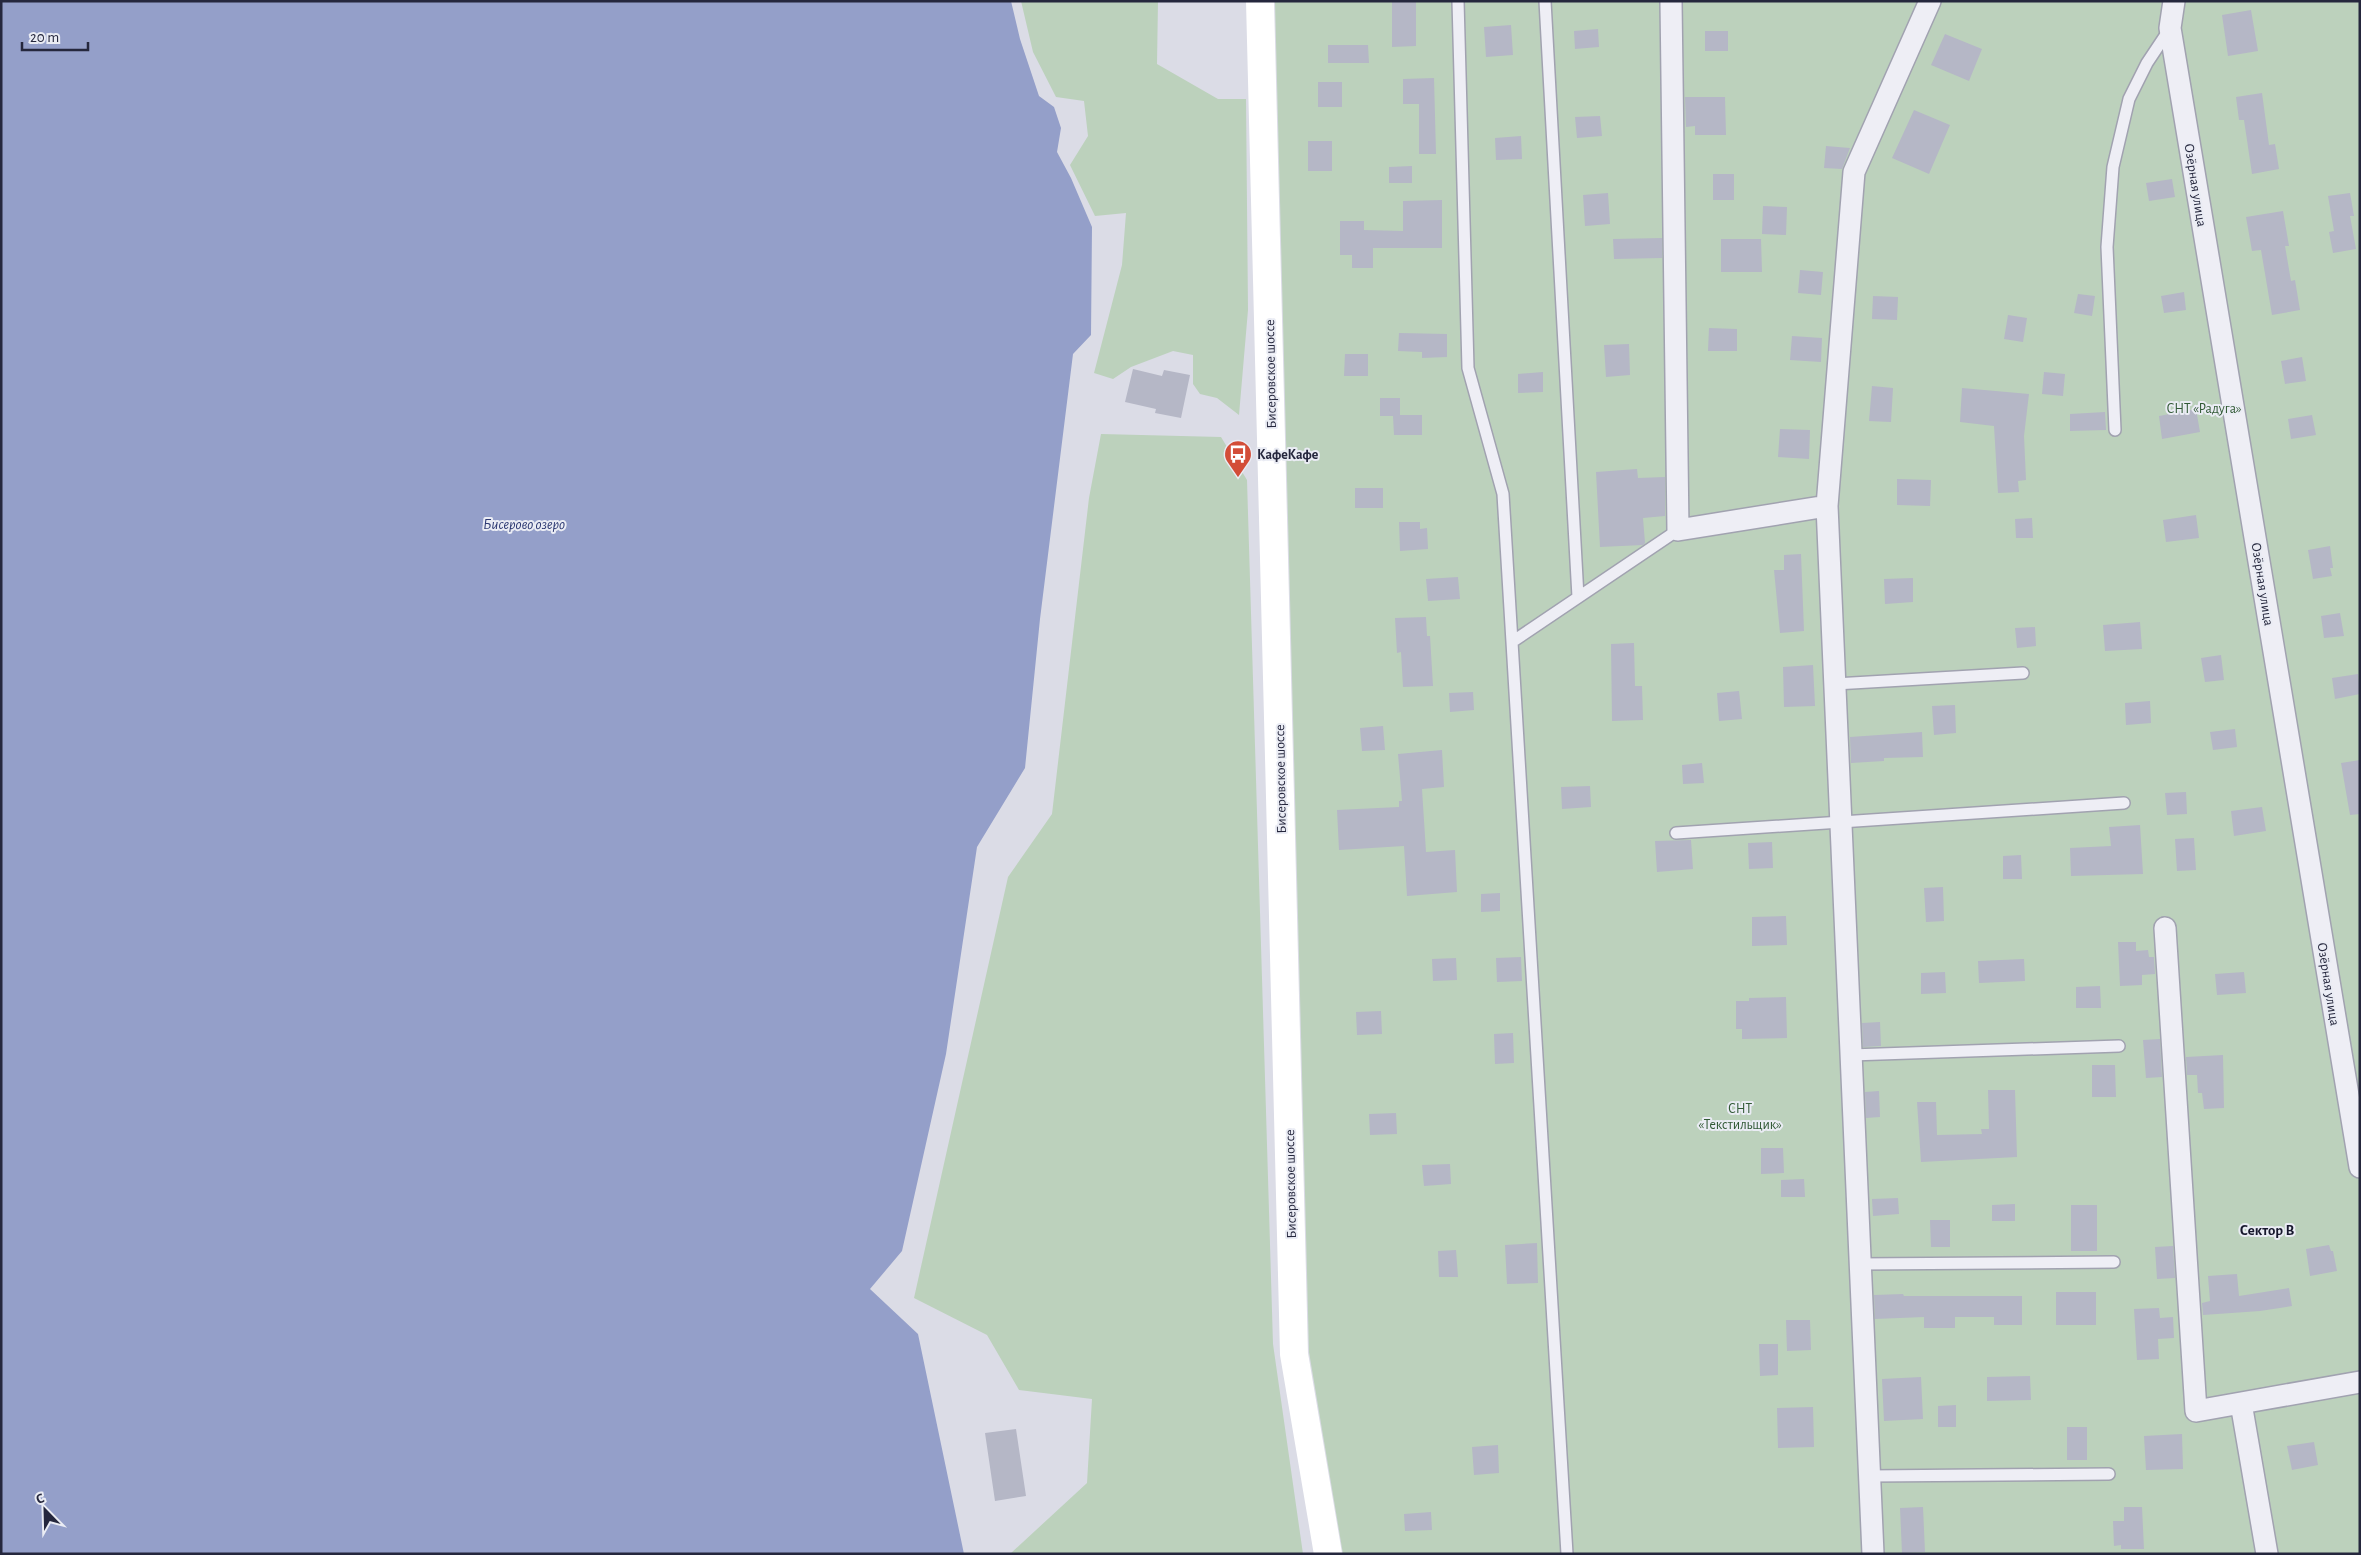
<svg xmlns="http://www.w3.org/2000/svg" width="2361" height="1555" viewBox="0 0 2361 1555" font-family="'Alegreya Sans',sans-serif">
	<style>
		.green { fill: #bcd1bc }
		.water { fill: #949fc9 }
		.building { fill: #b5b7c6 }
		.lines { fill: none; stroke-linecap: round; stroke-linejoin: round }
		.service-casing { stroke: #a1a2b0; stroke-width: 14 }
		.minor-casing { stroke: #a1a2b0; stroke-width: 24 }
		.service { stroke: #eeeef5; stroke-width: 11 }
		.minor { stroke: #eeeef5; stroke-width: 21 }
		.secondary { stroke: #fff; stroke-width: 28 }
		.labels { text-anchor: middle; stroke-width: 4; stroke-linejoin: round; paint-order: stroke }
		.street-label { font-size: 14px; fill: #25273d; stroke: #eaecf4 }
		.park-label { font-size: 14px; fill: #315935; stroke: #eaecf4 }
		.poi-label { font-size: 14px; font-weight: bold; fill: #25273d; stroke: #eaecf4; text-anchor: start }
		.water-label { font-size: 15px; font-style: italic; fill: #2d3972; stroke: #eaecf4 }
		.neighbourhood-label { font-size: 15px; font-weight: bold; fill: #17182d; stroke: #eaecf4 }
	</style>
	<rect width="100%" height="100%" fill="#dbdce6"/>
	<path class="green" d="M1021,1h137l-1,63 61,35h28l2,211 -9,105 -22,-17 -17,-4 -7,-10v-29l-20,-4 -42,16 -18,12 -19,-6 28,-108 4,-52 -31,3 -25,-51 18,-29 -4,-35 -28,-4 -23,-45z
		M1275,1h1085v1553h-1017l-34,-202z
		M1101,434l120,3 26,43 26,864 30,210h-293l77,-71 5,-84 -73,-9 -32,-55 -73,-37 94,-421 44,-63 37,-316z"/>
	<path class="water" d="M1,1h1010l9,38 19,57 15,11 7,21 -4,24 14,26 21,49 -1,108 -18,19 -33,265 -15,149 -48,79 -31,207 -44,197 -32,38 48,45 46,220h-963z"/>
	<path class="building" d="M1392,1h24v45l-24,1z
		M2251,10l7,41 -30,5 -6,-41z
		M1511,25l2,30 -27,2 -2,-30z
		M1598,29l1,18 -24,2 -1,-18z
		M1705,31h23v20h-23z
		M1945,34l37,15 -13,32 -38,-16z
		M1328,45h40l1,18h-41z
		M1434,78l2,76h-17v-50h-16v-25z
		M1318,82h24v25h-24z
		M2262,93l7,52 6,-1 4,25 -27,5 -8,-54h-5l-3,-23z
		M1685,97h40l1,38h-31v-9l-9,1z
		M1914,110l36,15 -21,49 -37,-16z
		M1600,116l2,20 -25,2 -2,-21z
		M1521,136l1,23 -26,1 -1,-22z
		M1308,141h24v30h-24z
		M1826,146l24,2 -8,21 -18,-1z
		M1412,166v17h-23v-16z
		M1713,174h21v26h-21z
		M2172,179l3,18 -26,4 -3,-18z
		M1608,193l2,31 -25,2 -2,-31z
		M2350,193l4,23h-4l6,33 -23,4 -4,-21 5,-1 -6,-35z
		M1442,200v48h-69v20h-21v-13h-12v-34h24v9l39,1v-30z
		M1763,206l24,1 -1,28 -24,-1z
		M2283,211l6,35h-4l6,35 4,-1 5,30 -28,5 -11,-65 -9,1 -6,-34z
		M1662,238v20l-48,1 -1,-20z
		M1721,239h40l1,33h-41z
		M1800,270l23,2 -2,23 -23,-2z
		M2184,292l2,18 -22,3 -3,-17z
		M2078,294l17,2 -3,20 -18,-3z
		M1873,296l25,1 -1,23 -25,-1z
		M2008,315l19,3 -4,24 -19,-3z
		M1709,328l28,1v22h-29z
		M1399,333l48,1v23l-25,1v-6l-24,-1z
		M1792,336l30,2 -1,24 -31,-2z
		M1629,344l1,31 -24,2 -2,-32z
		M1345,354h23v22h-24z
		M2302,357l4,24 -21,3 -4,-23z
		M1133,369l29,7 2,-6 26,5 -9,43 -26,-5 1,-4 -31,-7z
		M1543,372v20l-25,1v-19z
		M2044,372l21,2 -2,22 -21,-2z
		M1872,386l21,2 -2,34 -22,-1z
		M1962,388l67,6 -5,42 2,44 -8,1 1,11 -21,1 -4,-67 -34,-4z
		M1380,398h20v17h22v20h-28l-1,-19h-13z
		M2196,409l4,23 -38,7 -3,-23z
		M2105,412l1,18 -36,1v-17z
		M2312,415l4,20 -25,4 -3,-20z
		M1780,429l30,1 -1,29 -31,-2z
		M1637,469l1,9 27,-1v39l-22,2 2,25 -2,2 -43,2 -4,-75z
		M1897,479l34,1 -1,26 -33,-1z
		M1355,488h28v20h-28z
		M2196,515l3,23 -33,4 -3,-22z
		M2032,518l1,20h-17l-1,-19z
		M1399,522h21v7l7,-1 1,21 -28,2z
		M2330,546l3,22h-3l2,8 -19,3 -5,-29z
		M1801,554l3,77 -24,2 -6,-63h10v-15z
		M1458,577l2,22 -32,2 -2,-22z
		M1913,578v24l-28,2 -1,-25z
		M2340,613l4,23 -20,2 -3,-22z
		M1426,617l1,19h3l3,50 -30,1 -2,-35 -4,1 -2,-35z
		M2140,622l2,27 -37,2 -2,-26z
		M2035,627l1,19 -19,2 -2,-20z
		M1634,643l1,43h7l1,34 -31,1 -1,-77z
		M2221,655l3,25 -19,2 -4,-24z
		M1813,665l2,41 -31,1 -1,-40z
		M2358,674l2,20 -25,5 -3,-21z
		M1739,691l3,28 -23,2 -2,-28z
		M1473,692l1,18 -24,2 -1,-19z
		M2150,701l1,22 -25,2 -1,-22z
		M1955,705l1,28 -22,2 -2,-29z
		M1383,726l2,24 -23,1 -2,-23z
		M2235,729l2,18 -24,3 -3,-18z
		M1922,732l1,25 -39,1v3l-33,2 -1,-26z
		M1442,750l2,37 -22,2 4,63 29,-2 2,42 -50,4 -3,-50 -65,4 -2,-40 62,-3v-6h3l-4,-47z
		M2360,760v54l-10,1 -9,-52z
		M1702,763l2,20 -21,1 -1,-19z
		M1590,786l1,21 -29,2 -1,-22z
		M2186,792l1,22 -20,1 -2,-22z
		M2262,807l4,24 -32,5 -3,-25z
		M2140,825l3,49 -72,2 -1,-28 41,-2 -2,-19z
		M2194,838l2,32 -19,1 -2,-32z
		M1691,840l2,29 -36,3 -2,-31z
		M1772,842l1,26 -24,1 -1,-26z
		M2021,855l1,24h-19v-23z
		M1943,887l1,34 -18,1 -2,-34z
		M1500,893v18l-19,1v-18z
		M1786,916l1,29 -35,1v-29z
		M2118,942h18v9l12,-1 1,7h5l1,17 -13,1v10l-22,1z
		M1521,957l1,24 -25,1 -1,-24z
		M1456,958l1,22 -24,1 -1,-22z
		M2024,959l1,22 -46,2 -1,-22z
		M1945,972l1,21 -25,1v-21z
		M2244,972l2,21 -29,2 -2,-21z
		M2100,986l1,22h-25v-21z
		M1786,997l1,41 -45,1v-10h-6v-28h13v-3z
		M1381,1011l1,23 -25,1 -1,-23z
		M1880,1022l1,24 -18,1 -1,-24z
		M1513,1033l1,30 -19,1 -1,-30z
		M2160,1039l2,38 -16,1 -3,-38z
		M2223,1055l1,53 -20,1 -2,-16h-4l-1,-18h-10l-1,-18z
		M2092,1065h23l1,32h-24z
		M1988,1090h27l2,67 -96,5 -4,-60h19l1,33 45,-1 -1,-5h8z
		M1879,1091l1,26 -14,1 -1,-26z
		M1396,1113l1,21 -27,1 -1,-21z
		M1761,1148h22l1,25 -23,1z
		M1450,1164l1,20 -27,2 -2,-21z
		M1804,1179l1,18h-24v-17z
		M1898,1198l1,16 -26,2 -1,-17z
		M2015,1204v17h-23v-16z
		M2071,1205h26v46h-26z
		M1930,1220h20v27h-19z
		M1537,1243l1,40 -31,1 -2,-39z
		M2329,1245l2,6h2l4,20 -27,5 -4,-27z
		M2173,1246l2,32 -18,1 -2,-32z
		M1456,1250l2,27h-19l-1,-26z
		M2237,1274l2,22 50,-8 3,18 -32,5 -57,4 -1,-12 8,-2 -2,-25z
		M2056,1292h40v33h-40z
		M1903,1294l1,2h118v29h-28v-8h-39v11h-31v-11l-49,2 -1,-24z
		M2159,1308l1,10 13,-1 1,21 -16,1 1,20 -22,1 -3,-51z
		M1786,1320h24l1,30 -24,1z
		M1759,1344h19v31l-18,1z
		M2030,1376l1,24 -44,1v-24z
		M1921,1377l2,42 -39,2 -2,-42z
		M1956,1405v22h-18v-21z
		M1813,1407l1,40 -36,1 -1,-40z
		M2067,1427h20v33h-20z
		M1016,1429l10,67 -31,5 -10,-68z
		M2182,1434l1,35 -37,1 -2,-34z
		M2314,1442l4,23 -26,5 -5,-24z
		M1498,1445l1,28 -25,2 -2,-28z
		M1923,1507l2,45 -23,1 -2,-45z
		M2124,1507h18l2,42h-23v-4l-7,1 -1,-25h11z
		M1431,1512l1,18 -27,1 -1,-17z"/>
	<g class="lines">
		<g class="service-casing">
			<path id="service" d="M1458,1l10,367 35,126 9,148
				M1545,1l33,596
				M2115,430l-8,-183 6,-80 16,-68 18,-36 22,-33
				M1835,684l188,-11
				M1676,833l448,-30
				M1851,1055l268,-9
				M1860,1264l254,-2
				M1869,1476l240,-2
				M1567,1554l-55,-912 166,-112"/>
		</g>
		<g class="minor-casing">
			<path id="minor" d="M1671,1l7,529 149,-24
				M2174,1l-4,27 190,1139
				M2165,928l31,483 45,-8
				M1873,1554l-46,-1048 27,-334 76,-171
				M2267,1554l-26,-151 119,-21"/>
		</g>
		<use href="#service" class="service"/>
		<use href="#minor" class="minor"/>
		<path class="secondary" d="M1260,1l34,1353 34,200"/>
	</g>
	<defs>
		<g id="bus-pin" transform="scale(1.4375)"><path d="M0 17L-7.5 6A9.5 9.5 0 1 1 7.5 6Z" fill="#d34d38" stroke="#eaecf4"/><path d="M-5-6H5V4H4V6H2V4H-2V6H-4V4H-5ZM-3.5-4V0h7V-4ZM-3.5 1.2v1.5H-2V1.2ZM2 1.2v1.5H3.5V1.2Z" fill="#fff"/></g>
	</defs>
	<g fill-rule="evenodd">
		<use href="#bus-pin" x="1238" y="454"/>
	</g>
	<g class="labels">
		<g class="street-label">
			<text transform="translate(2196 185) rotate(81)" y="5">Озёрная улица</text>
			<text transform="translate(1270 374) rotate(-91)" y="5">Бисеровское шоссе</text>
			<text transform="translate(2263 584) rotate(81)" y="5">Озёрная улица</text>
			<text transform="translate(1280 779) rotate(-91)" y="5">Бисеровское шоссе</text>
			<text transform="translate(2329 984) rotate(81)" y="5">Озёрная улица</text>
			<text transform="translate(1290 1184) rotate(-91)" y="5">Бисеровское шоссе</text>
		</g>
		<g class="park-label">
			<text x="2204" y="413">СНТ «Радуга»</text>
			<text x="1740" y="1113">СНТ<tspan x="1740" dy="16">«Текстильщик»</tspan></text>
		</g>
		<g class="poi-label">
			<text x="1257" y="459">КафеКафе</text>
		</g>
		<g class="water-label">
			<text x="524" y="529">Бисерово озеро</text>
		</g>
		<g class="neighbourhood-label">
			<text x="2267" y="1235">Сектор В</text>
		</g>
	</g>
	<rect width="2361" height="1555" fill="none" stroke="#25273d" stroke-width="5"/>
	<g transform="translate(45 1510) rotate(337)" stroke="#eaecf4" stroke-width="4" paint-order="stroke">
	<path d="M0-4L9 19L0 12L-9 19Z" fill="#25273d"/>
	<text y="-8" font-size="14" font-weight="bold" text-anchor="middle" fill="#25273d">С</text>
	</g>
	<path d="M22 42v8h66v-8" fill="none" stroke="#25273d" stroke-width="2.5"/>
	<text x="30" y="42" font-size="15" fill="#25273d" stroke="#eaecf4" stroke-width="4" paint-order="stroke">20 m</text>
</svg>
